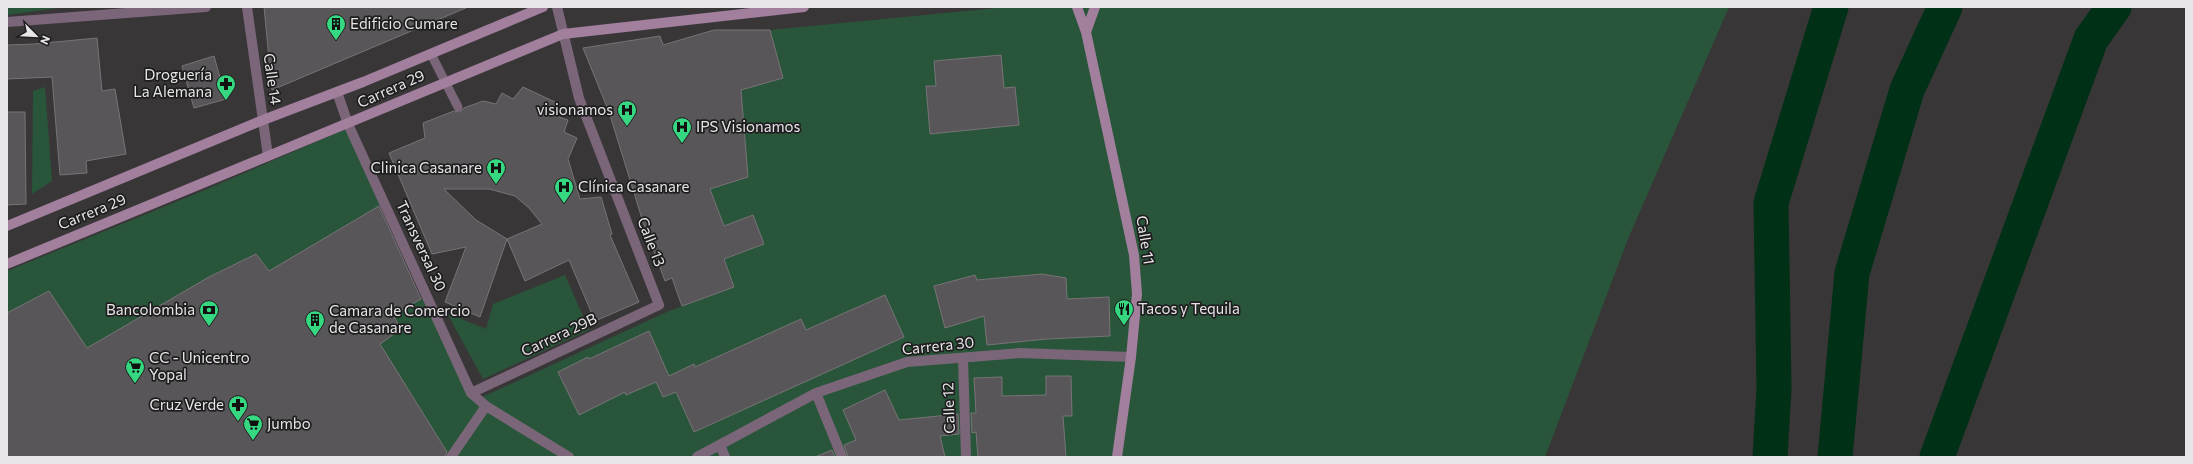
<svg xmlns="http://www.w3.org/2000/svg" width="2193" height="464" viewBox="0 0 2193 464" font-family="Commissioner,sans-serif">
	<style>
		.green { fill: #29563a }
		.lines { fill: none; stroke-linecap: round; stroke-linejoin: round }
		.river { stroke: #003016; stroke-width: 35 }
		.building { fill: #595659; stroke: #777477; fill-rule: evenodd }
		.lane { stroke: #7b6679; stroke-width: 9 }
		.street { stroke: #7b6679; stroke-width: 10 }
		.secondary { stroke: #a17f9d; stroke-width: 10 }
		.labels { text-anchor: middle; stroke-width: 3.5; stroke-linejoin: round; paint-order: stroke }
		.poi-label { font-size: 15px; fill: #e7e5e7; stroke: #1f1e1f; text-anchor: start }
		.street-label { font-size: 15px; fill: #e7e5e7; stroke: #1f1e1f }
	</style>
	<rect width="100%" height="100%" fill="#393638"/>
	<path class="green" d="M7,7h59l-59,8z
		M1007,7h722l-101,232 -83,218h-1099l2,-3 -68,-110 20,-15 -7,-14 29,-17 56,101 191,-88 65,-24 -10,-28 40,-15 -11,-29 -29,11 -14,-37 38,-12 -7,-88 42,-11 -13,-48z
		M45,87l7,94 -20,13 1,-103z
		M346,129l34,77 -111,65 -13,-17 -47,23 -122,71 -80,-35v-42l198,-81z
		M565,275l24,55 -106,49 -36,-66 39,16 7,-25z"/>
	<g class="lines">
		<path class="river" d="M1770,457l4,-68 -3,-186 60,-196
			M1835,457l17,-184 55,-183 38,-83
			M1937,457l154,-418 23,-32"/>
	</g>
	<path class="building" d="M264,7h204l-196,83z
		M714,30h56l13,48 -42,12 7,87 -38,12 14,37 29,-11 11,29 -40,15 10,28 -52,19 -10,-28 -7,3 -22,-59 -34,-110 -26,-64 77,-12 3,9z
		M97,38l5,53 13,-2 11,65 -40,7 1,12 -27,2 -8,-98 -45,2v-34l27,-1z
		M1001,55l3,33 11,-1 4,38 -89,9 -4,-48h10l-2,-25z
		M214,56l12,43 -32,9 -12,-42z
		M523,87l32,15 -2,13 15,5 -4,12 13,6 -9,21 12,40 21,-2 11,37 -2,1 29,67 -44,19 -26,-61 -44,21 -18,-42 -27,78 -35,-15 21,-55 -34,7 -43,-101 36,-15 -2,-15 31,-12 6,1 4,-4 19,-7 13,3 6,-11 11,6zM444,189h45l26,7 14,12 13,16 -35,15 -31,-19z
		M7,112h18l1,92 -19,1z
		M379,206l42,93 -28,16 8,14 -21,15 67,108 -2,5h-438v-144l42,-22 38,57 122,-71 47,-23 13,17z
		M1042,274l24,4 1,21 42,-2 1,39 -63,3 -60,6 -3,-29 -39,12 -11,-42 41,-11 2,5z
		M885,295l19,42 -210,95 -18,-40 -13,5 -7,-15 -30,13 -1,-3 -46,23 -21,-43 30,-15 1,2 60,-28 20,45 25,-12 1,3 106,-48 5,11z
		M1046,376h25l1,40h-9l3,41h-88l-2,-25 -4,1 -1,-20h5l-2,-35 28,-1v19l44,-1z
		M885,390l14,30 59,-6 1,20 -19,2 5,21h-97l-4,-12 12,-5 -13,-30z
		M832,450l3,7h-20z"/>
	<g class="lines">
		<path class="lane" d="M431,54l27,53"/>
		<path class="street" d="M247,7l21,149
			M7,22l199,-15
			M337,92l11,32 123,269 15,13 83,51
			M963,358l3,99
			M471,393l188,-88 -80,-207 -22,-91
			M816,393l26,64
			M720,445l5,12
			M451,457l35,-51
			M697,457l119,-64 91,-31 113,-9 111,4"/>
		<path class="secondary" d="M1077,7l9,25 48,223 3,39 -6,63 -14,100
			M1086,32l9,-25
			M7,226l256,-106 100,-38 180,-75
			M7,264l556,-230 241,-27"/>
	</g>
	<defs>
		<g id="building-pin" transform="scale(1)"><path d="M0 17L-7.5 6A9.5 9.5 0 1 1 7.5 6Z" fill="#35d881" stroke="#1f1e1f"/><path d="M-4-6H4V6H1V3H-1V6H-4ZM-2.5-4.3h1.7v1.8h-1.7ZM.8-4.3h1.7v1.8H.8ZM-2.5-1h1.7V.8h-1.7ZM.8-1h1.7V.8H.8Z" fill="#111"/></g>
		<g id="pharmacy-pin" transform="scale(1)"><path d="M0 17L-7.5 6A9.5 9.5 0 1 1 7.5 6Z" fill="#35d881" stroke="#1f1e1f"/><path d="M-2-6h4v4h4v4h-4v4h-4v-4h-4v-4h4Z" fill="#111"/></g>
		<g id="hospital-pin" transform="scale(1)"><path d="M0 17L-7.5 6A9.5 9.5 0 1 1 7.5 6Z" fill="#35d881" stroke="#1f1e1f"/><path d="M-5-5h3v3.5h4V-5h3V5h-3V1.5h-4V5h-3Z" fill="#111"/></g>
		<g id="restaurant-pin" transform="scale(1)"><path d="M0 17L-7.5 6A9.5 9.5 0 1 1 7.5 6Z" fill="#35d881" stroke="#1f1e1f"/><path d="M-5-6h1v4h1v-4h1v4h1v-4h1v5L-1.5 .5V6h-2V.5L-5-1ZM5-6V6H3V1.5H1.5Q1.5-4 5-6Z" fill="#111"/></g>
		<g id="bank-pin" transform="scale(1)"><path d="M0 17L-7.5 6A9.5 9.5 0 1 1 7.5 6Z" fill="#35d881" stroke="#1f1e1f"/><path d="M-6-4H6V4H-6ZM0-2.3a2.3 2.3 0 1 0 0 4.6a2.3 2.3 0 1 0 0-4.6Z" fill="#111"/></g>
		<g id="supermarket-pin" transform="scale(1)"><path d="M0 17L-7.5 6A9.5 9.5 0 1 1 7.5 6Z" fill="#35d881" stroke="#1f1e1f"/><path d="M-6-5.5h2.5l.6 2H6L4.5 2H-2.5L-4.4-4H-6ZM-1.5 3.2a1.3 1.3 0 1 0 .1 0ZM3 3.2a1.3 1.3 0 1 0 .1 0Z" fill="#111"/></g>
	</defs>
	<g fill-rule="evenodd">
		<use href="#building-pin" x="336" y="24"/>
		<use href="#pharmacy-pin" x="226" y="84"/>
		<use href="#hospital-pin" x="627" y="110"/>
		<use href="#hospital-pin" x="682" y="127"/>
		<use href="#hospital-pin" x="496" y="168"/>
		<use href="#hospital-pin" x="564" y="187"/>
		<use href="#restaurant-pin" x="1124" y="309"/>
		<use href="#bank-pin" x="209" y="310"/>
		<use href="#building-pin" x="315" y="320"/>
		<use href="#supermarket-pin" x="135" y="367"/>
		<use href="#pharmacy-pin" x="238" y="405"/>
		<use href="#supermarket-pin" x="253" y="424"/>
	</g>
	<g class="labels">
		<g class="poi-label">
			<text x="350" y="29">Edificio Cumare</text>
			<text x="212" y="80" text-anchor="end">Droguería<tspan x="212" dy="17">La Alemana</tspan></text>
			<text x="613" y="115" text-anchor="end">visionamos</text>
			<text x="696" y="132">IPS Visionamos</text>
			<text x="482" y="173" text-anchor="end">Clinica Casanare</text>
			<text x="578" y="192">Clínica Casanare</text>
			<text x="1138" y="314">Tacos y Tequila</text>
			<text x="195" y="315" text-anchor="end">Bancolombia</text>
			<text x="329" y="316">Camara de Comercio<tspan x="329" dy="17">de Casanare</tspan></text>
			<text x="149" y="363">CC - Unicentro<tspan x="149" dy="17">Yopal</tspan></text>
			<text x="224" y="410" text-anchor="end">Cruz Verde</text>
			<text x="267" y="429">Jumbo</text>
		</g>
		<g class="street-label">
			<text transform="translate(272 79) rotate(82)" y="5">Calle 14</text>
			<text transform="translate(391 89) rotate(-24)" y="5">Carrera 29</text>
			<text transform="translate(92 212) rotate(-22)" y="5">Carrera 29</text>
			<text transform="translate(1145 240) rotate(81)" y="5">Calle 11</text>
			<text transform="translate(651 242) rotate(69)" y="5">Calle 13</text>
			<text transform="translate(421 246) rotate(65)" y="5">Transversal 30</text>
			<text transform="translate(559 335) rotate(-25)" y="5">Carrera 29B</text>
			<text transform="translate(938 346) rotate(-6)" y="5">Carrera 30</text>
			<text transform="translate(949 408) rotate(-92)" y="5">Calle 12</text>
		</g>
	</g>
	<rect width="2193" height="464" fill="none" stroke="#e7e5e7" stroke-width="16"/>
	<g transform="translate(36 36) rotate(114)" stroke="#1f1e1f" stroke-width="3" paint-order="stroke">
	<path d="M0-3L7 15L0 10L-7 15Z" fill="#e7e5e7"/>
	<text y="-6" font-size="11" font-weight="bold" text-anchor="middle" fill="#e7e5e7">N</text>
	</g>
</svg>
